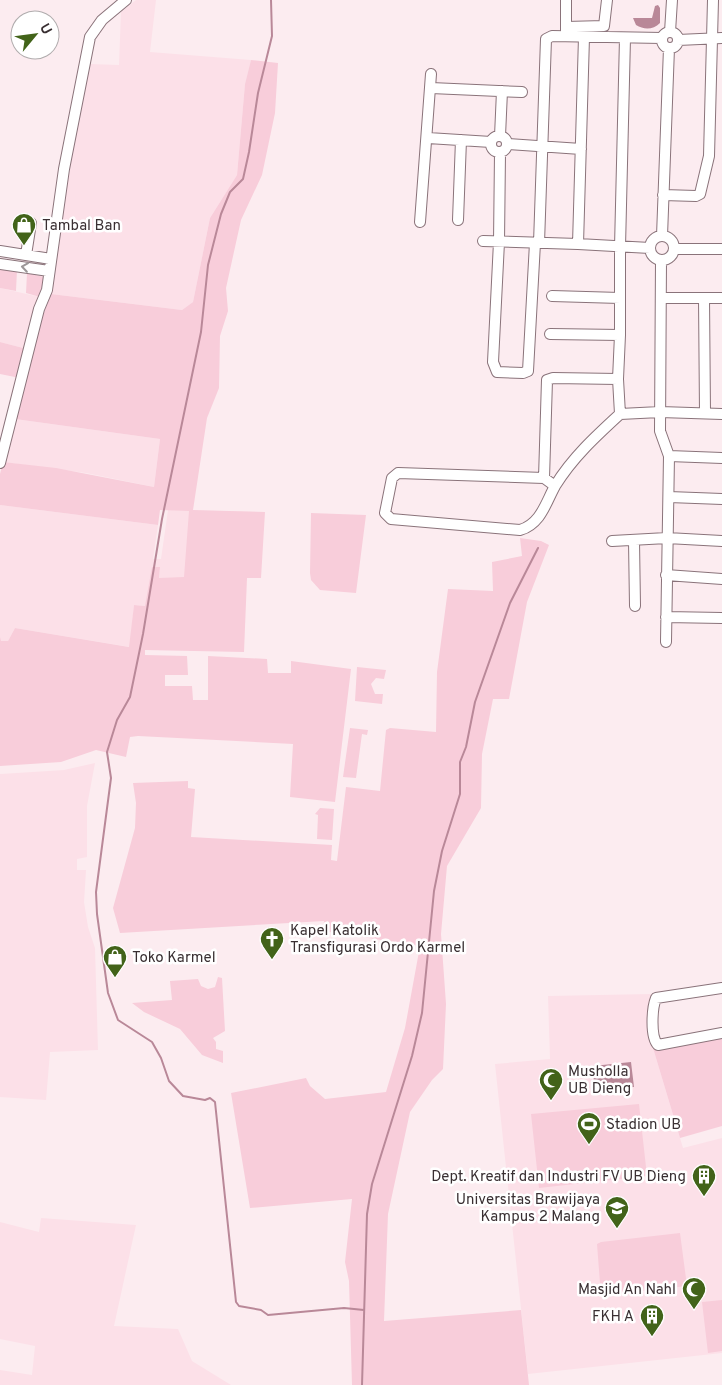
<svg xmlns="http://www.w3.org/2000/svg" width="722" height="1385" viewBox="0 0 722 1385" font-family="Overpass,sans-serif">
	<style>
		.built { fill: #fce0e8 }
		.green { fill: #f8cdda }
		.water { fill: #b98898 }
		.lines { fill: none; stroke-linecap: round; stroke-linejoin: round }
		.stream { stroke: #b98898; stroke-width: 2 }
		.minor-casing { stroke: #8a737a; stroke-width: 12 }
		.minor { stroke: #fff; stroke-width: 10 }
		.oneway { stroke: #9c9798 }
		.labels { text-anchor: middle; stroke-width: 5; stroke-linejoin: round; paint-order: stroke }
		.poi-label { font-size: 15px; fill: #392f32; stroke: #fff; text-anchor: start }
	</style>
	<rect width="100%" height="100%" fill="#fcecf0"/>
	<path class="built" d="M136,0h20l-6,52 101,8 -6,24 -8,91 -27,43 -17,84 -11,8 -131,-16 19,-129 19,-101 30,1 2,-53z
		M0,288l40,9 -13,52 -27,-7z
		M15,419l145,20 -6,48 -68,-14 -83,-11z
		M0,505l158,20 -5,34h8l7,-49 97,2 -55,66h-51l1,-10 -15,38 -11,-1 -4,42 -115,-19 -7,13h-8z
		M95,763l-8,43v51l-10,2v11h9l-2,32 4,25 7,21 3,102 -48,2 -4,48 -46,-3v-323l64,-4z
		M651,994l2,54 30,100 39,-10v215l-194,21 -33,-310 55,-5 -2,-63z
		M41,1218l95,7 -22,101 64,3 14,32 39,24h-231v-15l32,5 3,-29 -35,-7v-117l39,10z"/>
	<path class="green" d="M251,60l27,3 -3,50 -13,62 -21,45 -15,68 2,23 -8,25 -1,52 -12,30 -14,92 72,2 -4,66h-14l-3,74 -99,-2v5l42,1 1,19h-23v11h27l1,14h15v-44l59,3 1,14h23v-12l60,8 -16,133 -45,-5 3,-53 -155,-8 -8,1 -4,20 -30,-7 -35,12 -61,4v-129l1,4h7l7,-13 114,19 5,-42 11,1 7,-39h8l-1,11 25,-1 5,-66 -29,-1 -2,15 -158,-20v-31l3,-12 53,6 98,19 6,-48 -145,-20 25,-96 11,-29 131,16 11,-8 17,-84 27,-43 8,-91z
		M0,268l17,2 -1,21 -16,-3z
		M27,273l17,4 -4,20 -14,-4z
		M0,342l27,7 -7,29 -20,-4z
		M311,513l55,2 -10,78 -36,-3 -9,-10 -1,-7z
		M520,538l21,3 8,4 -22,57 -18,97h-16l-11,55 -1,54 -34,58 -6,68 5,70 -3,65 -11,11 -22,32 -22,102 -4,107 137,-11 8,75h-177l-3,-104 -4,-19 7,-63 -102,9 -19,-115 75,-15 4,8 15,13 61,-7 19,-64 15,-82 -97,-15 1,-10 -204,12 -7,-25 22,-80 1,-25 -3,-20 55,-2v7l7,1 -4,48 141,8 -1,15 6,1 9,-74 34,4 6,-61 4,-2 46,4 1,-60 11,-83 45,2 -1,-29 30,-6z
		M357,667l29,3 -2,9 -8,-1 -5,6 4,10h8l-1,10 -27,-3z
		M350,728l18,2 -1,5 -5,-1 -6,44 -13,-1z
		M320,808l14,1 -2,31 -15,-1 1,-24 -3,-1z
		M218,977l4,1 3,53 -12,7 3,4v7l7,2v12l-21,-8 -22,-26 -36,-17 -12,-9 40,-3 -2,-19 28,-2 3,7 7,3 7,-2z
		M722,1037v89l-42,12 -27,-90z
		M639,1104l8,72 -108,12 -8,-74z
		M680,1233l7,53 -86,10 -4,-52 4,-2z
		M722,1300v51l-14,2 -6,-51z"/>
	<path class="water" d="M658,5l2,3v15c-7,7 -16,7 -24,2l-3,-7h19l3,-12z
		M631,1062l3,25 -40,3 -1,-24z"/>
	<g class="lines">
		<path class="stream" d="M271,0l1,36 -14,57 -9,59 -6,27 -13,13 -9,22 -13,51 -7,67 -39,187 -19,115 -13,63 -13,23 -10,32 4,26 -15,114 1,22 11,79 10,27 34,22 9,16 8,23 14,15 22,4 5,-2 5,4 21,200 3,4 22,4 7,5 76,-7 20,2
			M362,1385l5,-171 5,-30 40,-128 10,-43 12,-122 8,-40 18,-57v-32l6,-15 9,-45 35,-99 28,-55"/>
		<g class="minor-casing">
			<path id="minor" d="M566,27l38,-1 3,-26
				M670,32l2,-32
				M662 40a8 8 0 1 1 16 0a8 8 0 1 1-16 0Z
				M566,33v-33
				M584,37l-6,207 72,4
				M678,40l44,-2
				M431,88l91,4
				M491 144a8 8 0 1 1 16 0a8 8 0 1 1-16 0Z
				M500,136l2,-45
				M428,138l63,4
				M508,144l73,5
				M500,153l-1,89 -6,120 4,10 26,1 5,-2 7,-128
				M663,195l33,1 4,-2 9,-38 4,-156
				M458,220l3,-80
				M420,222l11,-148
				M650 248a12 12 0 1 1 24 0a12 12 0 1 1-24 0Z
				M662,236l7,-188
				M483,241l95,3
				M539,243l7,-204 6,-3 110,2
				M674,249h48
				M0,251l51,8
				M26,255l5,-32
				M661,260l-1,171 9,25 -3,186
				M0,264l49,7
				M552,296l68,2
				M662,298h60
				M704,298l1,115
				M550,334l70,1v-88l5,-209
				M620,414l40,-2 62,2
				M669,456l53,2
				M0,463l39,-154 8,-19 17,-121 26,-132 12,-17 24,-20
				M544,478l3,-98 6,-2 65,1
				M555,486l-11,-8 -146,-5 -6,5 -7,35 6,6 129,11c21,-6 26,-28 35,-44 17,-28 41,-50 65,-72l-2,-35 2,-44
				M669,497l53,2
				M612,541l55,-3 55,3
				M634,541l1,65
				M666,575l56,4
				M666,617l56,1
				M722,988l-66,10c-4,10 -6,39 2,47l64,-12"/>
		</g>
		<use href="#minor" class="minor"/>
	</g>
	<defs><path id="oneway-chevron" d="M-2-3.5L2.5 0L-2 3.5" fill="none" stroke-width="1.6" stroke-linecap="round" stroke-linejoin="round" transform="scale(1.25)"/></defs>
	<use class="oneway" href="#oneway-chevron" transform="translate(25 267) rotate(-172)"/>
	<defs>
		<g id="shop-pin" transform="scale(1.25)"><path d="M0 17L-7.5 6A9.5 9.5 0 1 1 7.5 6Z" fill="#426319" stroke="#fff"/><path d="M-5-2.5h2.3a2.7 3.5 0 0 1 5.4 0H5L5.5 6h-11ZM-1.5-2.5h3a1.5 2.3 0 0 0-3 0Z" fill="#fff"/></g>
		<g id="church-pin" transform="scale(1.25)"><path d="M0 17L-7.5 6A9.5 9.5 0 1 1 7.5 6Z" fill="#426319" stroke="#fff"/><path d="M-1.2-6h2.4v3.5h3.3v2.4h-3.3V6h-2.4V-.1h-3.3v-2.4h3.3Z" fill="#fff"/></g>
		<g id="mosque-pin" transform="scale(1.25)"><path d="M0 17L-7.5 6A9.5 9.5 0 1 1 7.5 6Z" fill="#426319" stroke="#fff"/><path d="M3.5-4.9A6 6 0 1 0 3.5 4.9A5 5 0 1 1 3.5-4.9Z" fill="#fff"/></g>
		<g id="stadium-pin" transform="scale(1.25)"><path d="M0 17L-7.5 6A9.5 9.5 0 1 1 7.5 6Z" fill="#426319" stroke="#fff"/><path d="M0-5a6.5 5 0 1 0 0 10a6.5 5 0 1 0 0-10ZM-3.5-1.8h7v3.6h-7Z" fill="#fff"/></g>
		<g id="building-pin" transform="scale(1.25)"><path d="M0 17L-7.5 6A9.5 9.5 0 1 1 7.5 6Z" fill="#426319" stroke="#fff"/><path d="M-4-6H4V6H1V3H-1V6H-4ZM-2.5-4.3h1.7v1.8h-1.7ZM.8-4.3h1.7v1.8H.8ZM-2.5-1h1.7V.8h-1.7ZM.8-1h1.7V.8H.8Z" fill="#fff"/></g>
		<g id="university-pin" transform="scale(1.25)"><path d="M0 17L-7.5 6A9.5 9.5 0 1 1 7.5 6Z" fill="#426319" stroke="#fff"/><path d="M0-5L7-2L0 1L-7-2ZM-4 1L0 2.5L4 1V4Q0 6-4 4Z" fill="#fff"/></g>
	</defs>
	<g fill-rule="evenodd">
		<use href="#shop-pin" x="24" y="225"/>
		<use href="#church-pin" x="272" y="939"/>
		<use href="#shop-pin" x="115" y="957"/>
		<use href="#mosque-pin" x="551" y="1080"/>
		<use href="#stadium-pin" x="589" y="1124"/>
		<use href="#building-pin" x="704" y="1176"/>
		<use href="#university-pin" x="617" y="1208"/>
		<use href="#mosque-pin" x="694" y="1289"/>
		<use href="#building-pin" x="652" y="1316"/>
	</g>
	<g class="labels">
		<g class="poi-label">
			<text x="42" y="230">Tambal Ban</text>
			<text x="290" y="935">Kapel Katolik<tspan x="290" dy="17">Transfigurasi Ordo Karmel</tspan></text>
			<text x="132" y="962">Toko Karmel</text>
			<text x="568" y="1076">Musholla<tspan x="568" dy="17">UB Dieng</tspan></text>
			<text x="606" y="1129">Stadion UB</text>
			<text x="686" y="1181" text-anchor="end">Dept. Kreatif dan Industri FV UB Dieng</text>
			<text x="600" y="1204" text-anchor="end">Universitas Brawijaya<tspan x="600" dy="17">Kampus 2 Malang</tspan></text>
			<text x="676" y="1294" text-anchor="end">Masjid An Nahl</text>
			<text x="634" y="1321" text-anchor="end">FKH A</text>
		</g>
	</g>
	<g transform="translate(35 35) rotate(61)"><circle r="24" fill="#ffffff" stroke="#b0acad"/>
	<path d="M0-4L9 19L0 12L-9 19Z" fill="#426319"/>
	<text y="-8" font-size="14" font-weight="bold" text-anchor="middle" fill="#392f32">U</text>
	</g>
</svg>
